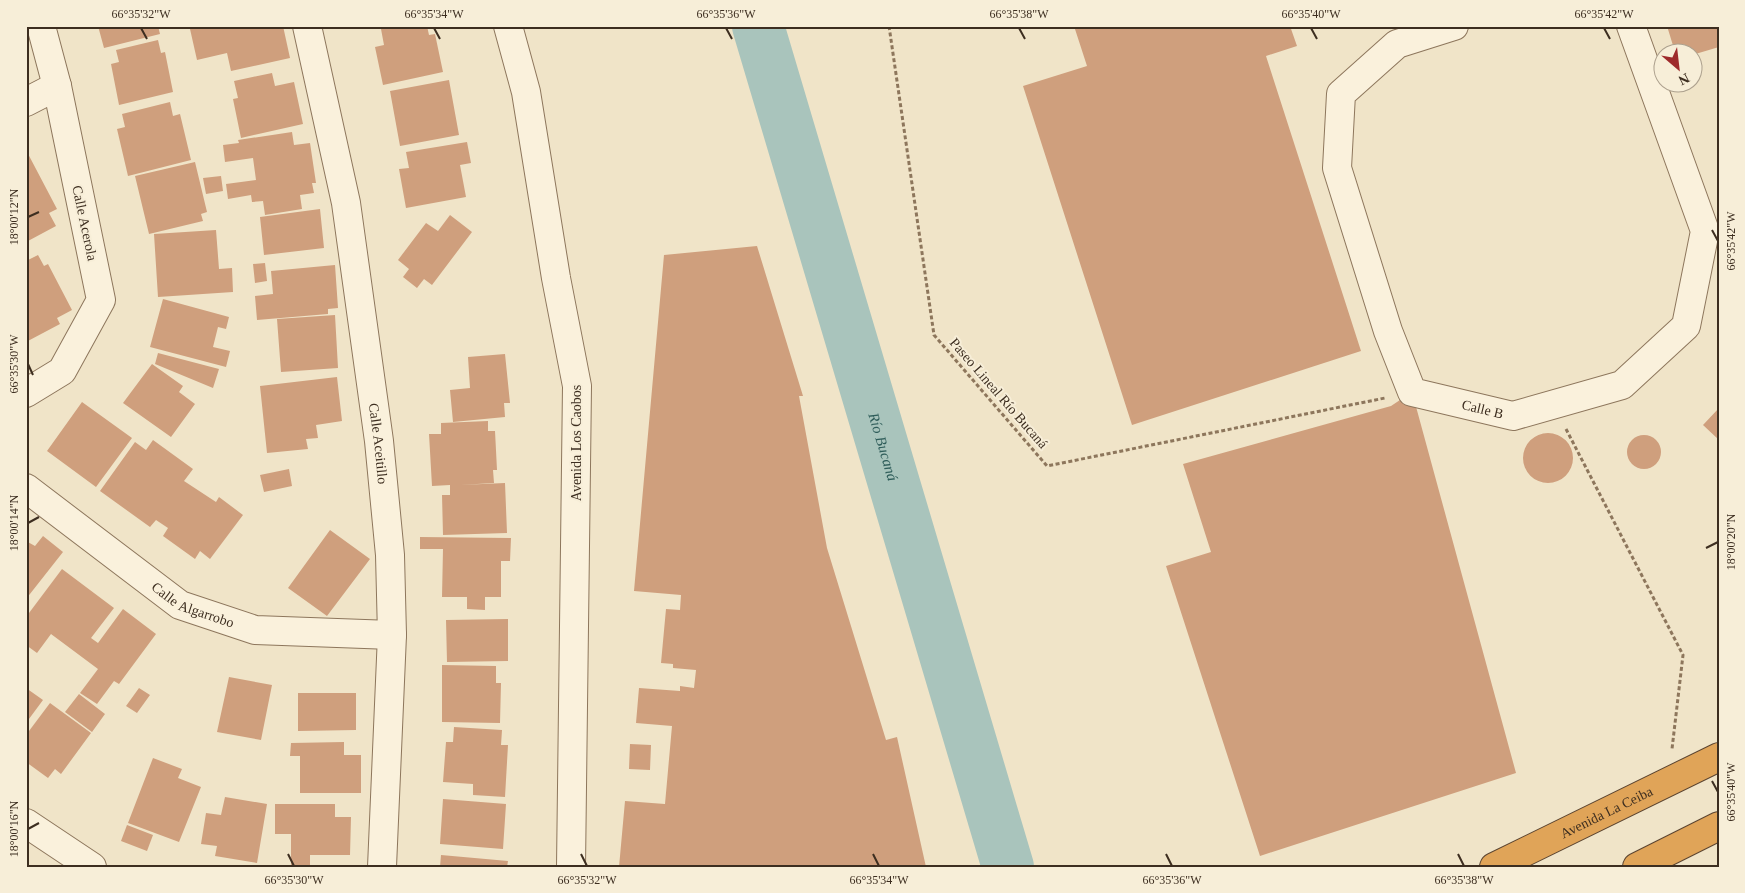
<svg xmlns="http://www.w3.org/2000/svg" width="1745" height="893" viewBox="0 0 1745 893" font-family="'Times New Roman',serif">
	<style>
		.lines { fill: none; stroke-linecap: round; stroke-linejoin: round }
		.river { stroke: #a9c4bc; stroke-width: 52 }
		.building { fill: #cf9f7d }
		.minor-casing { stroke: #8d765c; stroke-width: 30 }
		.highway-casing { stroke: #5b4430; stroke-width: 30 }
		.path { stroke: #8d765c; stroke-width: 3; stroke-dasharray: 4 2.5; stroke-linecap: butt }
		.minor { stroke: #faf1dc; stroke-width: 28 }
		.highway { stroke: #e0a458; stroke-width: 28 }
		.ticks { fill: none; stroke: #3d2e20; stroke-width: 2 }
		.labels { text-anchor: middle; stroke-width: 4; stroke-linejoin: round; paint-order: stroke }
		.street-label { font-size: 14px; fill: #3d2e20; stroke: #f7eed8 }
		.water-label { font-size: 15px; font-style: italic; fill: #2f5d5a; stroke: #f7eed8 }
		.neatline { fill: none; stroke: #3d2e20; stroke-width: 2 }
		.ticks-label { font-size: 12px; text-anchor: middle; fill: #3d2e20 }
	</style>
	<rect width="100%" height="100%" fill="#f0e4c8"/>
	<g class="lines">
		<path class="river" id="s1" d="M758,26l250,841"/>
	</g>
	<path class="building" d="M98,26h60l2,8 -56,14z
		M202,26h81l7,32 -59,13 -4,-18 -30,7 -7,-31z
		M393,26h34l2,9 6,-1 8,38 -60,13 -8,-38 9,-2 -3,-16z
		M1074,26h216l7,20 -31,10 95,295 -229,74 -109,-339 64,-20z
		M1667,26h52v21l-27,8v-3h-17z
		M158,40l3,13 4,-1 8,40 -54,13 -8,-41 8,-2 -3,-12z
		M272,73l3,13 19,-4 9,42 -62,14 -8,-39 5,-1 -4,-17z
		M449,80l10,55 -59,11 -10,-55z
		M170,102l3,14 7,-2 11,46 -63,16 -11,-47 8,-2 -3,-13z
		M292,132l2,13 16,-2 6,40h-4l2,10 -14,2 2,14 -37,6 -2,-14 -11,1 -1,-7 -23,4 -2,-15 30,-4 -3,-22 -28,4 -2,-17 16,-2 -1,-3z
		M467,142l4,21 -11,2 6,32 -60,11 -7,-39 10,-1 -3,-16z
		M26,150l31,59 -8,4 7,13 -28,15z
		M195,162l12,50 -6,2 2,7 -54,13 -14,-58z
		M221,176l2,15 -17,3 -3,-16z
		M320,209l4,39 -60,7 -4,-38z
		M450,215l22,17 -40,53 -8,-6 -7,9 -14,-11 6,-8 -11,-9 28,-37 12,8z
		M216,230l3,39 13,-1 1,24 -75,5 -4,-63z
		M757,246l46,150h-4l28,152 59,192 11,-3 29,130h-307l6,-66 40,3 7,-78 -36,-3 3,-35 41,3v-5l14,2 2,-18 -23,-2v-4l-12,-1 5,-54 14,1 1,-15 -47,-4 30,-336z
		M38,255l6,11 4,-2 24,46 -15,8 3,6 -34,18v-81z
		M265,263l2,18 -12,2 -2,-19z
		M335,265l3,43 -10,1v5l-71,6 -2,-24 18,-2 -2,-23z
		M163,299l66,18 -3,12 -8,-2 -5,20 17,4 -4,16 -76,-20z
		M335,315l3,53 -57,4 -4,-53z
		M158,353l61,16 -6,19 -58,-24z
		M505,354l5,49h-6l1,14 -52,5 -3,-32 20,-2 -2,-31z
		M152,364l31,22 -4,6 16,12 -24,33 -48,-34z
		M337,377l5,44 -26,4 2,13 -12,1 2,10 -41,4 -7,-67z
		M1412,392l104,381 -256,83 -94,-290 45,-14 -28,-88 208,-58z
		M82,402l50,36 -36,49 -49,-36z
		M1719,408v32l-16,-15z
		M488,421v10h7l2,39h-4l1,13 -34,2 45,-2 2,50 -64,2 -1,-40h8v-10l-18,1 -3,-52h12v-11z
		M1523 458a25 25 0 1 1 50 0a25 25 0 1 1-50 0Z
		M1627 452a17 17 0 1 1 34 0a17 17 0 1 1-34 0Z
		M153,440l40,29 -9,12 32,21 3,-5 24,18 -33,44 -10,-8 -5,8 -32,-23 5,-8 -12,-8 -6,7 -50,-36 35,-49 11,8z
		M289,469l3,17 -28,6 -4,-17z
		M330,530l40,29 -43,57 -39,-28z
		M43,536l20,16 -37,47v-58l9,5z
		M420,537l91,1 -1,23h-9v36h-16v13l-18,-1v-12h-25l1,-48h-23z
		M62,569l52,39 -23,30 7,5 25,-34 33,25 -37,50 -5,-3 -17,23 -17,-11 18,-24 -47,-35 -14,19 -11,-8v-28z
		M508,619v42l-61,1 -1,-42z
		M442,665l54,1v17h5l-1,40 -58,-1z
		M229,677l43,8 -11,55 -44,-8z
		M26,688l17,12 -17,23z
		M139,688l11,7 -13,18 -11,-7z
		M298,693h58v37l-58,1z
		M79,694l26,20 -13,18 -27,-20z
		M50,703l41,30 -30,41 -6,-5 -7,9 -22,-16v-27z
		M454,727l48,3 -1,15h7l-3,52 -32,-2v-11l-30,-2 3,-40h7z
		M344,742v13h17v38h-61v-37h-10l1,-13z
		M630,744l21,1 -1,25 -21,-1z
		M153,758l29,11 -4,9 23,9 -22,55 -51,-19z
		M225,797l42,7 -10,59 -42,-7 2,-10 -16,-2 5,-31 15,2z
		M443,799l63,5 -3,45 -63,-5z
		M275,804h60v13h16l-1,38h-40v10h-19v-31h-16z
		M127,825l26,10 -6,16 -26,-10z
		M441,855l67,6 -1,6h-67z"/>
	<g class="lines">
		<g class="minor-casing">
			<g id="minor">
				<path id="s2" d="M307,26l39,177 33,238 11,114 2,80 -10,232"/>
				<path d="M508,26l18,66 30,186 21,108 -6,481"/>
				<path id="s3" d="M1454,26l-57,18 -56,50 -4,74 51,163 24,61 101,24 109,-31 64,-59 19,-95 -74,-205"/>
				<path d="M26,102l31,-16"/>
				<path d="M26,393l36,-22 39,-71 -44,-214 -16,-60"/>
				<path id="s4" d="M26,488l154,117 75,25 137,5"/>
				<path d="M26,823l66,44"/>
			</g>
		</g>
		<g class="highway-casing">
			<g id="highway">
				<path id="s5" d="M1494,867l225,-110"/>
				<path d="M1637,867l82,-41"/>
			</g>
		</g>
		<path class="path" d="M889,26l45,309 113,131 338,-68
			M1566,429l117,226 -11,94"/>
		<use href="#minor" class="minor"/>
		<use href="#highway" class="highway"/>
	</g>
	<path class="ticks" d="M141,28l6,11M434,28l6,11M726,28l6,11M1019,28l6,11M1311,28l6,11M1604,28l6,11M28,217l11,-5M1712,230l6,11M28,364l5,11M28,523l11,-6M1706,548l12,-6M1712,781l6,11M28,829l11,-6M288,854l6,12M581,854l6,12M873,854l6,12M1166,854l6,12M1458,854l6,12"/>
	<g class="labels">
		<g class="street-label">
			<text transform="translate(85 223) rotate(78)" y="5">Calle Acerola</text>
			<text transform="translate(999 393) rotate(49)" y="5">Paseo Lineal Río Bucaná</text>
			<text dy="5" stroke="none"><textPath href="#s3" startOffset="518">Calle B</textPath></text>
			<text transform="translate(576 443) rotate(-90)" y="5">Avenida Los Caobos</text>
			<text dy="5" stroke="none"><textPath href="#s2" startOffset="424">Calle Aceitillo</textPath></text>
			<text dy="5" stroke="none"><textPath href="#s4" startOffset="205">Calle Algarrobo</textPath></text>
			<text dy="5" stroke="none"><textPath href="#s5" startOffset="125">Avenida La Ceiba</textPath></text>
		</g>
		<g class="water-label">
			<text dy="5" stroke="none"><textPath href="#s1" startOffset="439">Río Bucaná</textPath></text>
		</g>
	</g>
	<rect width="1745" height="893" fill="none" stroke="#f7eed8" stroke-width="55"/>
	<g transform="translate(1678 68) rotate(152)"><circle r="24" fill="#f7eed8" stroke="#ada18e"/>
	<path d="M0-4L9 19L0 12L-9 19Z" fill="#9e2a2b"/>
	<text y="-8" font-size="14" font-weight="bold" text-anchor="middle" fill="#3d2e20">N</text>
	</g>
	<rect x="28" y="28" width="1690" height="838" class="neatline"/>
	<g class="ticks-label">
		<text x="141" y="18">66°35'32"W</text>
		<text x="434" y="18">66°35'34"W</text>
		<text x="726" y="18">66°35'36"W</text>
		<text x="1019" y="18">66°35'38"W</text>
		<text x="1311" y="18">66°35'40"W</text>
		<text x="1604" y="18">66°35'42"W</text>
		<text transform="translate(14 217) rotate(-90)" y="4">18°00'12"N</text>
		<text transform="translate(1731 241) rotate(-90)" y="4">66°35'42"W</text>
		<text transform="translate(14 364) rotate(-90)" y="4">66°35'30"W</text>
		<text transform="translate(14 523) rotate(-90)" y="4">18°00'14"N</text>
		<text transform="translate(1731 542) rotate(-90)" y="4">18°00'20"N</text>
		<text transform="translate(1731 792) rotate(-90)" y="4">66°35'40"W</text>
		<text transform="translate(14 829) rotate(-90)" y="4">18°00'16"N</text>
		<text x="294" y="884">66°35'30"W</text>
		<text x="587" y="884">66°35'32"W</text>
		<text x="879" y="884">66°35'34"W</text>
		<text x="1172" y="884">66°35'36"W</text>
		<text x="1464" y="884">66°35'38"W</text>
	</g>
</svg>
